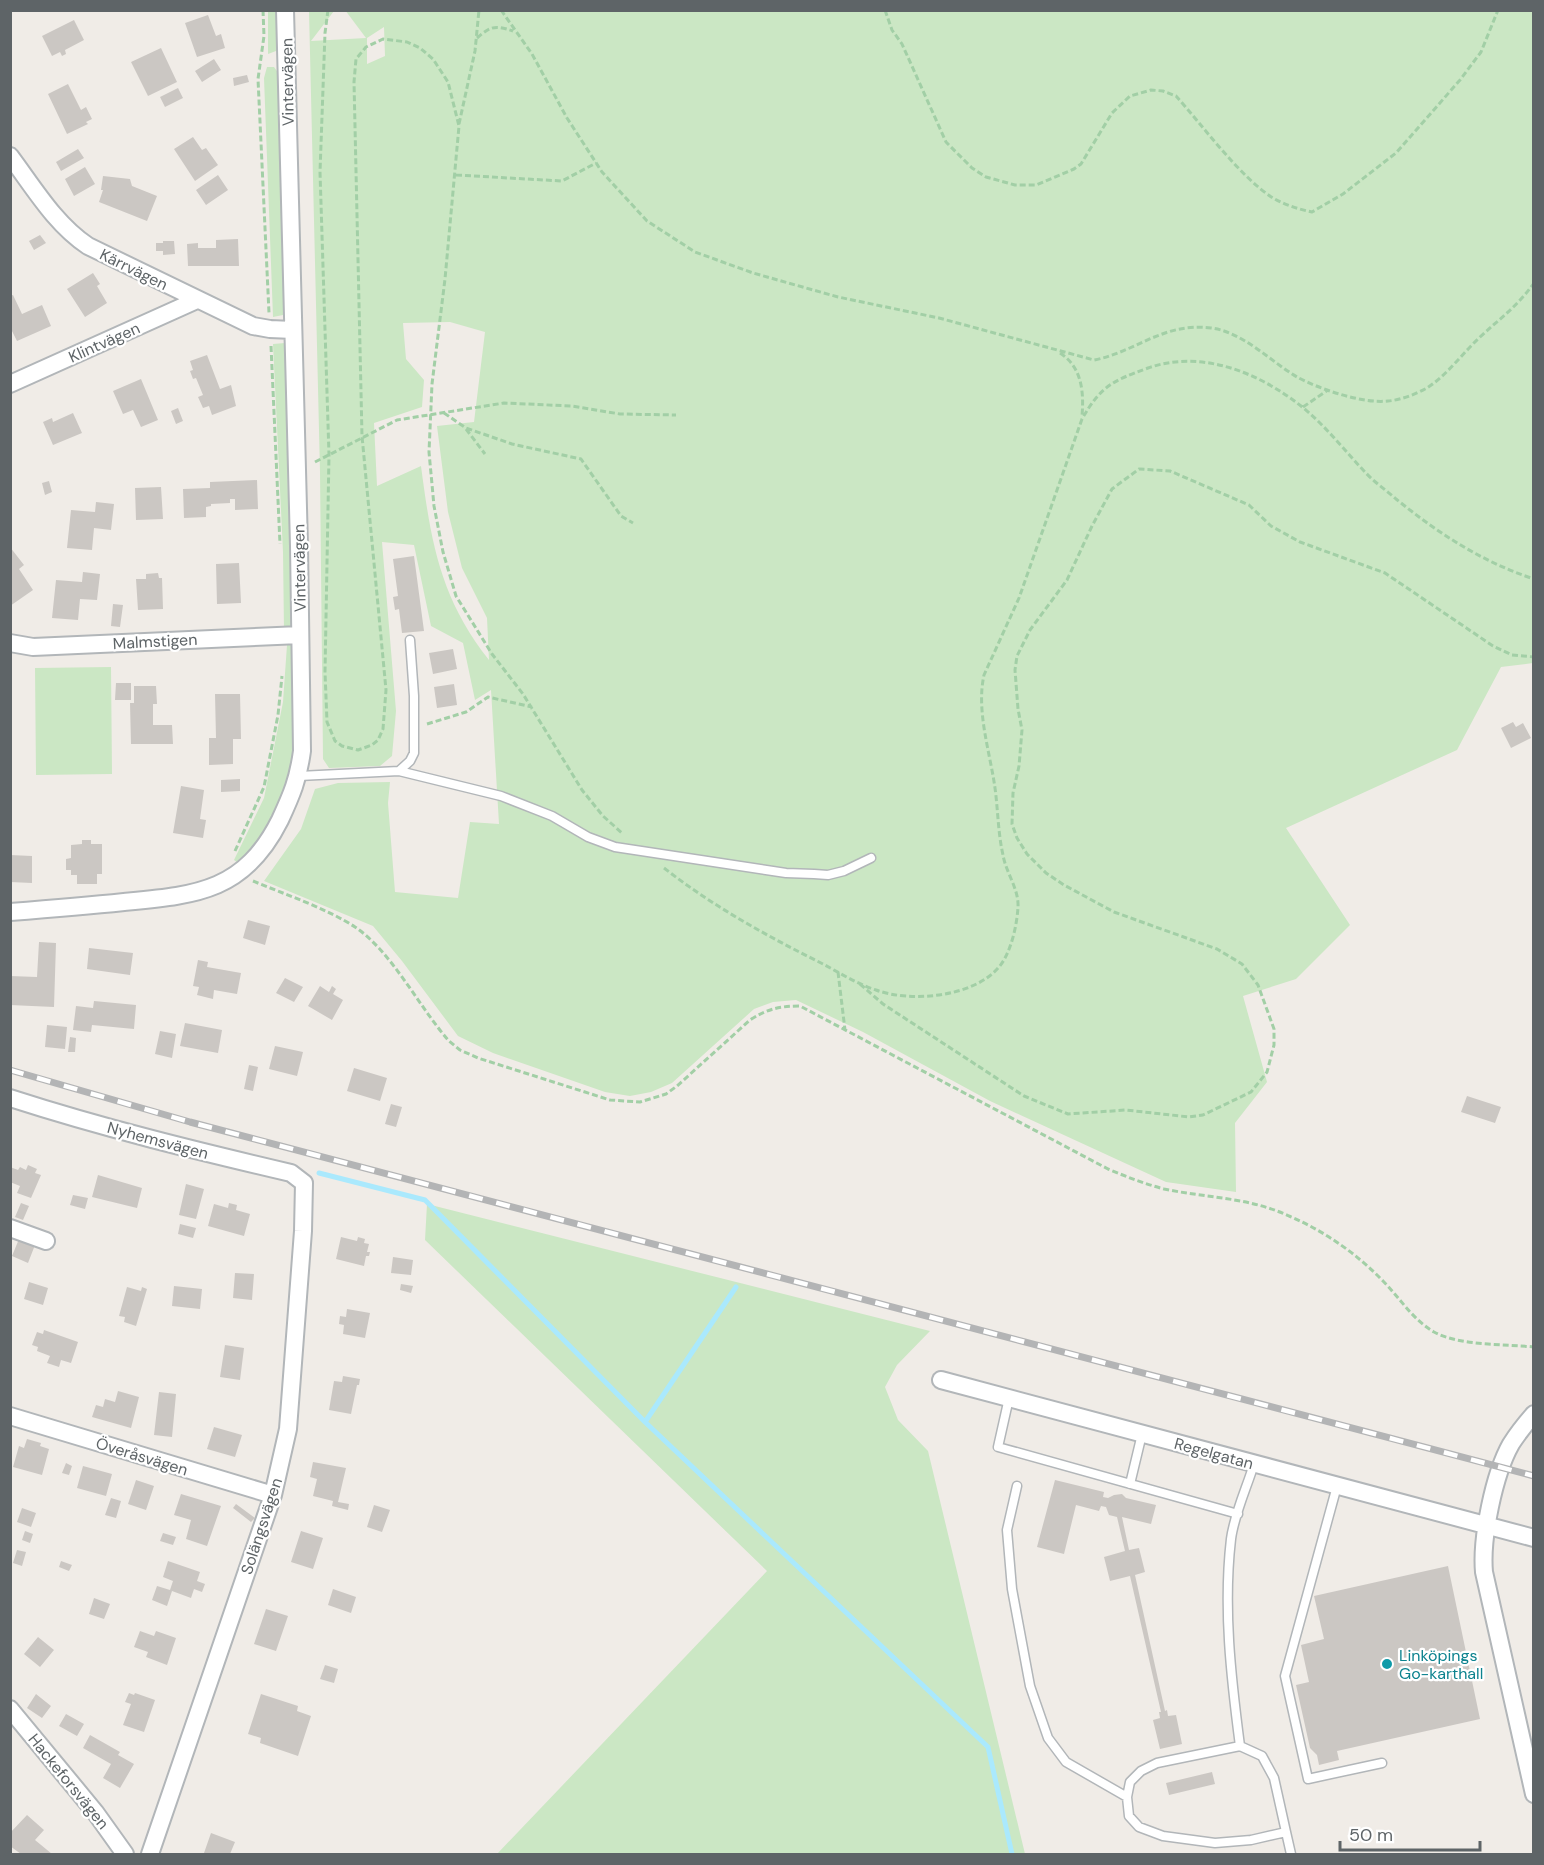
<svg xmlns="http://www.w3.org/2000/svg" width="1544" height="1865" viewBox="0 0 1544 1865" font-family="'DM Sans',sans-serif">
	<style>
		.green { fill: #cbe7c4; fill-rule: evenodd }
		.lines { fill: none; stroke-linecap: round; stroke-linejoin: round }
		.stream { stroke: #aae9fd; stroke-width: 5 }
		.building { fill: #cbc7c3 }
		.service-casing { stroke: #b2b6b9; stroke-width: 11 }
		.minor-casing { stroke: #b2b6b9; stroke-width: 20 }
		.path { stroke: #a2cfa6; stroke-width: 3; stroke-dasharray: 6 3; stroke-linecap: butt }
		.service { stroke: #fff; stroke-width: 8 }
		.minor { stroke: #fff; stroke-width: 16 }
		.rail-casing { stroke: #b3b4b5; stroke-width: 7 }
		.rail { stroke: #fff; stroke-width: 4.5; stroke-dasharray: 14; stroke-linecap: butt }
		.culture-dot { fill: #0f9aa8; stroke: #fff; stroke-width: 2 }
		.labels { text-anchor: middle; stroke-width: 4.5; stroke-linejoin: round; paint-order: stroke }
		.street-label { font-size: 16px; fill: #5e6467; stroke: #fff }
		.culture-label { font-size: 16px; fill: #0d838f; stroke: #fff; text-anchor: start }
	</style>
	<rect width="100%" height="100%" fill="#f0ece7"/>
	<path class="green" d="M345,10l1188,1v652l-32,4 -44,83 -171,78 64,97 -54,54 -53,17 24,86 -32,41 1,69 -70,-10 -176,-81 -127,-69 -67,-32 -23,2 -19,7 -82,74 -21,9 -21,4 -25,-4 -112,-39 -35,-17 -56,-75 -29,-35 -109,-45 37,-52 14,-40 23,-6 52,-1 -2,21 7,89 63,6 12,-76 29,2 -8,-134 -16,10 -12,-57 -32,-17 -17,-81 -32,-3 14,169 -4,45 -12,10 -51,2 -6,-9 -3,-287 -11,-461h25l-23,30 55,-3zM384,27l1,29 -18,8v-26zM450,322l35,10 -11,90 -37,4 11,86 14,56 25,50 2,42c-49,-62 -58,-118 -68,-194l-44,20 -3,-63 48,-16 2,-27 -18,-21 -3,-36z
		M268,11h11l1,33 -4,7 -8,3z
		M267,67h7l5,7 7,230 -3,11 -10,2 -9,-239z
		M285,343l3,154 6,132 -10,2 -1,-79 -10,-208z
		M296,644c-1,67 7,143 -39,200 -5,7 -13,13 -19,19l-4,-3 30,-62 19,-96 4,-57z
		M111,667l1,107 -76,1 -1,-107z
		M427,1204l503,127 -33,34 -12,22 13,33 30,31 97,403h-528l270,-283 -342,-331z"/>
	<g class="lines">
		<path class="stream" d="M319,1173l106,27 220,222 343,325 24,107
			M645,1422l91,-135"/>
	</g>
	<path class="building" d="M208,15l8,21 5,-2 4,14 -28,9 -12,-34z
		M74,20l10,20 -19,10 1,4 -4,2 -2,-4 -8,4 -10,-20z
		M161,48l16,34 -29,14 -17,-34z
		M214,59l7,11 -19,12 -7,-11z
		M247,75l2,7 -15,4 -1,-8z
		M68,84l13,26 5,-3 6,12 -6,3 2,2 -21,10 -19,-40z
		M178,88l5,10 -18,9 -5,-10z
		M193,137l9,13 4,-2 12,17 -23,16 -21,-32z
		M78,149l6,9 -23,13 -5,-9z
		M85,167l10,17 -21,12 -9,-17z
		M218,175l10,15 -22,15 -10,-15z
		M103,176l27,3 2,7 25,10 -10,25 -48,-19 4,-12h-2z
		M40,235l6,8 -12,7 -5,-9z
		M238,239l1,27h-51l-1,-22 11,-1v5h18v-8z
		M163,241h11l1,13 -12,1v-4h-7v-8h7z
		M93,273l7,11 -3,2 10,17 -22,14 -18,-28z
		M13,295l9,19 20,-9 9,21 -34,15 -7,-14v-31z
		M207,355l13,34 11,-4 5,21 -24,9 -3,-9 -6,2 -5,-11 5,-2 -7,-17 -3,1 -3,-8 3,-1 -3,-9z
		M141,379l17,41 -17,7 -8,-17 -10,4 -10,-23z
		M178,408l5,13 -7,3 -5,-13z
		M73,413l9,20 -29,12 -10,-23 9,-4 1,4z
		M257,480l1,29 -23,1v-11h-5v4l-19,1v2l-5,1v10l-22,1 -1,-29 27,-1v-6z
		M49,481l3,11 -7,3 -3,-12z
		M161,487l2,32 -27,1 -1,-32z
		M96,502l18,2 -3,26 -17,-2 -2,22 -25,-2 4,-38 24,2z
		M10,547l14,18 -5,4 14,21 -23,16z
		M414,556l10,75 -22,2 -3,-24 -4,1 -2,-13 5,-1 -5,-37z
		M239,563l2,40 -24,1 -1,-40z
		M83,572l17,2 -3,26 -17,-1 -2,21 -26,-2 4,-38 26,2z
		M158,573l1,5h3l1,31 -25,1 -2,-31h10v-5z
		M113,604l10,1 -3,22 -9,-1z
		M453,649l4,20 -24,5 -4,-21z
		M116,683h15v17h-16z
		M454,684l3,21 -20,3 -3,-21z
		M134,686h22l1,18h-4v21h19l1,19h-42l-1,-41h4z
		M215,694h25l1,45h-8v25l-24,1v-27h7z
		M1513,722l3,5 7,-4 8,15 -20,10 -10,-20z
		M240,779v12l-19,1v-12z
		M181,786l23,4 -4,29 6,1 -3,18 -30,-5z
		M82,840h9v4h11v30h-5v10h-20v-9h-6v-5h-5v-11l5,-1v-13l11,-1z
		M10,855l22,1v27l-22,-1z
		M248,920l22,6 -5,19 -22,-7z
		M39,942l17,1 -2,64 -44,-2v-29l27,1z
		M89,948l44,5 -3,22 -43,-6z
		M198,960l10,2 -1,5 34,6 -4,21 -23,-4 -1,9 -16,-4 2,-8 -6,-1z
		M285,978l18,9 -9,15 -18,-9z
		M320,986l9,6 3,-6 4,3 -3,5 10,6 -11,20 -24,-14z
		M94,1001l42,4 -2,24 -42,-4 -1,7 -18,-2 3,-24 17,2z
		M185,1023l37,7 -4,23 -38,-7z
		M47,1025l20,2 -2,22 -20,-2z
		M160,1031l16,3 -4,24 -17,-4z
		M70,1037l6,1 -1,14h-7z
		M275,1046l28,6 -6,24 -28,-7z
		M249,1065l9,2 -5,24 -9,-2z
		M354,1068l33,10 -7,23 -33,-10z
		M1467,1096l34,11 -6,16 -34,-11z
		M391,1104l11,3 -6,20 -11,-3z
		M28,1165l9,4 -2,4 6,2 -10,23 -14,-5 3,-7 -10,-4v-15l8,3 2,-3 6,3z
		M98,1175l44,13 -5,20 -45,-11z
		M186,1184l18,5 -8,30 -17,-4z
		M73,1195l15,3 -3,11 -15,-4z
		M21,1203l8,3 -6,14 -8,-3z
		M229,1203l8,2 -1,5 14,4 -6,22 -36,-10 6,-22 14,4z
		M180,1224l16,4 -3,10 -15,-4z
		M341,1237l16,4 1,-4 7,2 -1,4 5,1 -2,8h3l-1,4h-3l-2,10 -28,-7z
		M19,1239l16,6 -7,18 -16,-7z
		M393,1257l20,3 -2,15 -20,-2z
		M235,1273l19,1 -2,26 -19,-2z
		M29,1282l19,6 -5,17 -19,-6z
		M401,1284l12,2 -2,7 -11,-3z
		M174,1286l28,3 -2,20 -28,-3z
		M127,1287l14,4 1,-4 5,2 -11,37 -12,-4 1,-5 -6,-1z
		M347,1309l23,4 -5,25 -22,-4 1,-9 -5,-1 1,-8 6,1z
		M44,1330l34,12 -7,21 -10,-3 -2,7 -12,-4 3,-7 -13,-5 1,-4 -6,-2 5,-13 6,2z
		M225,1345l19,3 -4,32 -20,-3z
		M343,1376l17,3 -1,6h-2l-6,29 -22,-4 5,-29 8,1z
		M118,1391l21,6 -8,31 -39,-11 4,-12 7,2 2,-8 10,3z
		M159,1392l17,2 -4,43 -18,-2z
		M214,1427l28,8 -7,22 -28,-8z
		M27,1439l14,4 -1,3 9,3 -7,26 -29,-8 6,-21 5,2z
		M313,1462l33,6 -8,34 11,2 -1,6 -16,-4 1,-5 -20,-5 4,-17 -7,-2z
		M66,1463l6,3 -3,9 -7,-2z
		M83,1466l29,8 -6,22 -29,-8z
		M136,1480l18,6 -8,24 -18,-6z
		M1055,1480l49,12 -1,5 5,1 6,-3 8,-1 4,4 30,7 -5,19 -29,-7 7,33 10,-2 6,24 -10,3 30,136 2,-1 1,6 8,-1 6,29 -22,5 -7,-29 7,-2 -1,-6h2l-31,-136 -20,5 -6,-24 21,-6 -8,-34 -8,-2 -3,-8 -5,-1 -2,5 -23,-6 -12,49 -27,-7z
		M181,1494l40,12 -14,40 -21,-7 5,-19 -17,-5z
		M111,1498l10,3 -5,17 -11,-3z
		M236,1504l19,14 -4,4 -18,-14z
		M374,1505l16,5 -8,22 -15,-5z
		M22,1508l14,5 -5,14 -14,-5z
		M25,1531l8,3 -3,9 -8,-3z
		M301,1531l22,7 -10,31 -22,-7z
		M163,1533l13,4 -3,8 -13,-4z
		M17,1550l9,2 -4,14 -9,-3z
		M61,1561l11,4 -3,6 -10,-4z
		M168,1561l32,11 -3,9 8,3 -3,8 -8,-3 -3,9 -19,-7 -5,15 -15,-6 5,-14 13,4 3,-9 -10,-4z
		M1448,1566l32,153 -143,32 2,9 -20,5 -2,-10 -7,-7 -14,-63 13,-3 -8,-37 23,-6 -10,-43z
		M333,1589l23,8 -5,16 -23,-8z
		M94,1598l16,6 -6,15 -15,-5z
		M266,1609l22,7 -12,35 -22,-7z
		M140,1631l14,5 2,-5 20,7 -9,27 -21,-8 2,-5 -14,-5z
		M38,1637l16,13 -14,17 -16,-13z
		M325,1665l13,4 -4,14 -14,-4z
		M129,1693l5,2 1,-2 20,7 -11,32 -21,-7 8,-21 -6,-2z
		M36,1694l15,12 -9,12 -15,-10z
		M261,1694l37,12 -1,5 14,5 -13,40 -38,-13 1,-5 -13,-4z
		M66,1714l18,10 -7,12 -18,-10z
		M90,1735l30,17 -2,3 16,9 -14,24 -17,-10 8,-14 -28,-16z
		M1212,1772l3,12 -46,11 -3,-12z
		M27,1815l17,15 -9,10 17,14h-31l-11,-8v-13z
		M211,1833l24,9 -5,12h-20l-6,-1z"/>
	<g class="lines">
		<g class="service-casing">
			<path id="service" d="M399,771l11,-10 4,-8v-57l-4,-56
				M299,776l100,-5 102,25 51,20 36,21 27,10 171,26 28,1 14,1 16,-4 27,-13
				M1009,1398l-11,49 240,67
				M1130,1484l12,-50
				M1017,1486l-10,44 5,59 18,97 18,52 18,24 61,35
				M1337,1486l-52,190 23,103 74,-16
				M1240,1746c-9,-69 -17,-138 -9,-207 3,-24 16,-52 23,-75
				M1286,1832l-35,8 -36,3 -52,-7 -24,-9 -10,-11 -2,-19 3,-15 11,-11 16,-8 83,-17 22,10 12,22 12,54 5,22"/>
		</g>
		<g class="minor-casing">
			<path id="minor" d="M10,156c24,32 45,68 78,90l165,80 17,3 23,1
				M10,384l187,-84
				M10,643l23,4 267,-12
				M10,912c39,-3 76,-6 114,-10 72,-7 120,-10 156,-82 12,-26 18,-40 22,-69l-3,-205 -14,-536
				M10,1098c93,30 187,53 281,75l13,10 -1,48 -15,198 -15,66 -123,359
				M10,1228l36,13
				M941,1380l593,158
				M1534,1414c-8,9 -16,19 -23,30 -17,30 -30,94 -27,128l50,222
				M10,1416l263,79
				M10,1709l85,103 30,42"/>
		</g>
		<path class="path" d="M263,10l1,26 -6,43 11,234
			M328,10l-3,23 -5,139 9,283 -4,217 2,50 8,19 7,5 16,4 14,-5 6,-5 5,-11 3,-39 -24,-254 -8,-354 2,-23 10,-12 17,-8 24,3 13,6 13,11 15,23 11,44 -14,153 -13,105 -3,68 5,54 9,46 13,44 36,58 31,40 59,96 21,26 19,17
			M501,10l31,44 35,64 35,54 45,49 48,31 58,21 85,24 101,21 155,42c42,-8 69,-38 117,-32 32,4 59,33 86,49 22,12 66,27 91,24 13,-1 28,-7 39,-13 20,-13 35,-34 52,-50 20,-19 38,-31 55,-55
			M885,10l7,20 10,14 44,98 26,26 14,9 29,8h21l38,-16 7,-5 31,-51 18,-17 21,-6 12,1 13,5c27,30 64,81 97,102 12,7 25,11 39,14l31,-18 53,-41 64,-73 21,-28 17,-42
			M477,38c14,-12 18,-13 36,-7
			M459,124l16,-73 4,-41
			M456,175l106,6 34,-18
			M271,346l9,198
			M1060,353c22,14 24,39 22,63
			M1303,407l25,-17
			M444,413l22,15 46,16 69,15 40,57 12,7
			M466,429l19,25
			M315,462l82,-42 107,-17 68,3 48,8 56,1
			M427,724l39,-12 22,-15 44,10
			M235,851l29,-64 14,-72 4,-39
			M664,868c50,39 103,68 159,96 17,9 34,20 53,26 35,13 98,7 123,-23 12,-14 18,-42 19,-60 1,-18 -12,-34 -15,-52 -5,-22 -5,-45 -8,-67 -5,-36 -19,-77 -11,-113l35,-77 63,-179c19,-33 30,-38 66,-51 54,-19 111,5 153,38 24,19 43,44 64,66 9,10 21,18 31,27 42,34 86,63 138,80
			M253,881c31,13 75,28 102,46 37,25 64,80 94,114l11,9 18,8 132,42 30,2 26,-8 11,-8 73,-66c17,-11 30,-14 50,-14l308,163c19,8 37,15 56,20 43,9 84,8 125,27 35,15 67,37 94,65 17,17 29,38 51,51 26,14 70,12 100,15
			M838,972l7,58
			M860,984l23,20 141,92 44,18 58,-4 63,7 14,-2 48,-23 16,-20 7,-27v-16l-16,-44 -16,-21 -25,-15 -103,-37 -50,-27 -18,-12 -19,-19 -10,-16 -5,-14 1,-31 6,-27 3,-36 -4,-21 -3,-39 2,-14 13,-26 37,-50 25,-54 20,-37 27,-20 31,2 79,34 22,21 29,16 85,31 108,73 19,9 22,2"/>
		<use href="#service" class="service"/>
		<use href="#minor" class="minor"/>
		<g class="rail-casing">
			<path id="rail" d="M10,1070l180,52 1344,354"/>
		</g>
		<use href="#rail" class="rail"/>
	</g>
	<circle class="culture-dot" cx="1387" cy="1664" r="6"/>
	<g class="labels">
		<g class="street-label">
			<text transform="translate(287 82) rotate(-91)" y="6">Vintervägen</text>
			<text transform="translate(134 269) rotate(26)" y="6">Kärrvägen</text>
			<text transform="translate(104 342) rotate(-24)" y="6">Klintvägen</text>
			<text transform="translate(299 568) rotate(-91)" y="6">Vintervägen</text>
			<text transform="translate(155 641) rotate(-3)" y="6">Malmstigen</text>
			<text transform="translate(158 1140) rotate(15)" y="6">Nyhemsvägen</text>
			<text transform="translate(1214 1453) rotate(15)" y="6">Regelgatan</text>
			<text transform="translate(142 1456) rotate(17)" y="6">Överåsvägen</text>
			<text transform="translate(261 1526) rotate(-72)" y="6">Solängsvägen</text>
			<text transform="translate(69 1781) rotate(51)" y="6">Hackeforsvägen</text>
		</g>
		<g class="culture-label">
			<text x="1399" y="1661">Linköpings<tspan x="1399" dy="18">Go-karthall</tspan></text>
		</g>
	</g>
	<rect width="1544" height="1865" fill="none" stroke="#5e6467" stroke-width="24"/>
	<path d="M1340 1841v9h140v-9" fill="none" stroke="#5e6467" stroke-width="3"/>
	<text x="1349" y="1841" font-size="18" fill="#5e6467" stroke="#ffffff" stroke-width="4.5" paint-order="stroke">50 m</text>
</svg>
